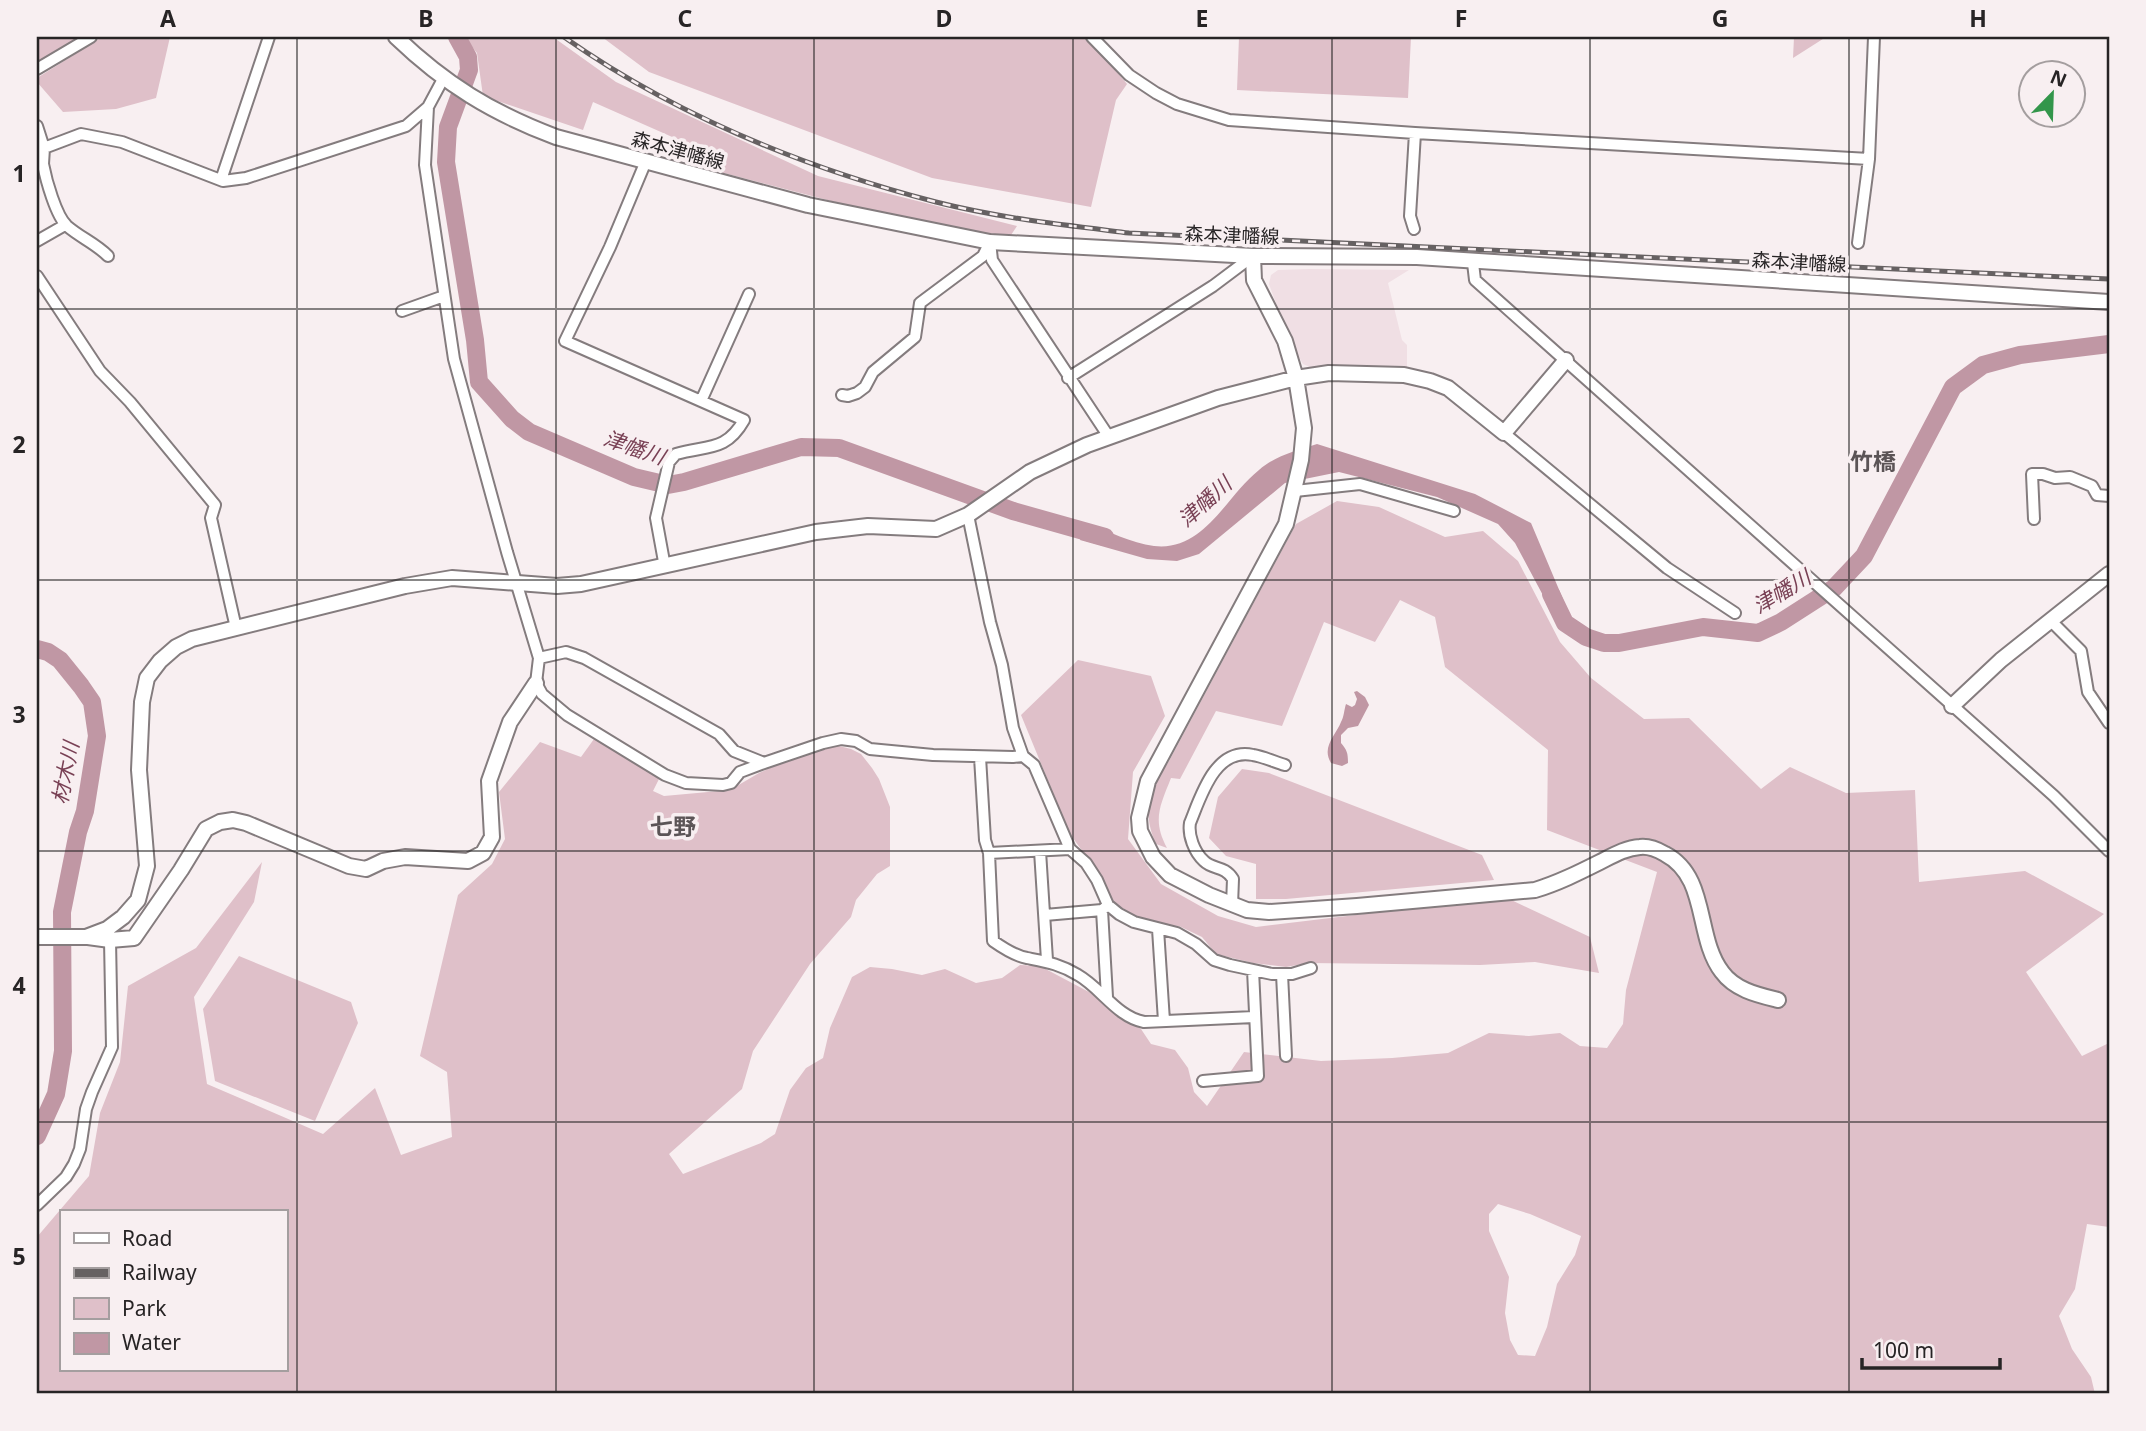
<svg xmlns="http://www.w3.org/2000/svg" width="2146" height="1431" viewBox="0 0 2146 1431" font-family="'Noto Sans','Noto Sans JP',sans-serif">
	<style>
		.built { fill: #f0dfe4 }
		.green { fill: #dfc0c9; fill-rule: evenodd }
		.water { fill: #c097a4 }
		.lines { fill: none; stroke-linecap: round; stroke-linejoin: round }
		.river { stroke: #c097a4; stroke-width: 18 }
		.street-casing { stroke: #847c7e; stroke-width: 14 }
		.secondary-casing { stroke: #847c7e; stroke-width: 18 }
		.street { stroke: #fff; stroke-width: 10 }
		.secondary { stroke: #fff; stroke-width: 14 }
		.rail-casing { stroke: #666162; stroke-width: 5 }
		.rail { stroke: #f8eff1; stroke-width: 2.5; stroke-dasharray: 8; stroke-linecap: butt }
		.grid { fill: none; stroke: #272425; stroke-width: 2; stroke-opacity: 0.55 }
		.labels { text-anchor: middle; stroke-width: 7; stroke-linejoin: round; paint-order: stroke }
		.street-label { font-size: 19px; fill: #272425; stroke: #f8eff1 }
		.water-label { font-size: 21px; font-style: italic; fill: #794155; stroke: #f8eff1 }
		.quarter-label { font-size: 23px; font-weight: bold; fill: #5b5456; stroke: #f8eff1 }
		.neatline { fill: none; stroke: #272425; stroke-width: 2.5 }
		.grid-label { font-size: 23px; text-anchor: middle; font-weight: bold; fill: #272425 }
	</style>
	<rect width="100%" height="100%" fill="#f8eff1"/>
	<path class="built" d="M1309,269l100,1 -21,13 14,57 5,5v24l-95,-1 -9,-4 -14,-24 -20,-56 2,-9 7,-5z"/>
	<path class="green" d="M37,37h43l-43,26z
		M102,37h68l-14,61 -40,11 -53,3 -26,-30v-4z
		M464,37h89l63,45 202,94 199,50 -8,12 -124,-23 -165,-43 -7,-17 -120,-53 -10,28 -100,-34 -6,-43z
		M602,37h485l40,47 -11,16 -25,107 -159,-29 -283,-106z
		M1115,37h106l-1,2z
		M1239,37h172l-3,61 -171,-8z
		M1794,37h32l-33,21z
		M1337,501l42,6 66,30 38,-6 35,30 42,81 31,36 53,41 45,-1 72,71 29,-22 56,26 69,-3 4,92 106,-11 79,43 -78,58 56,84 27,-13v184l-22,-3 -12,65 -16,27 13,33 19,28 4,17h-2058v-157l52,-61 11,-63 20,-51 8,-76 68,-38 66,-86 -8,40 -60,95 13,87 116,50 52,-46 26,67 51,-18 -5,-65 -27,-16 38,-161 34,-31 13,-25 -6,-47 41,-50 41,15 13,-18 25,12 41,26 -7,14 11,5 66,-6 29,-17 33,-15 43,-13 16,4 10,5 11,14 7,11 11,28v59l-13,8 -21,26 -5,17 -41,47 -57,87 -11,38 -73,65 14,20 78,-31 14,-9 15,-44 16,-22 17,-10 7,-30 22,-51 18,-10 22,2 30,6 23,-6 31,14 26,-5 18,-13 20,1 49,26 52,37 10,15 24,6 13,18 6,24 13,14 37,-54 77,9 71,-3 56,-5 41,-20 40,3 31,-3 20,13 27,2 16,-24 3,-34 31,-118 -110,-42 1,-80 -103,-83 -10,-50 -35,-17 -25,42 -51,-20 -42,104 -66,-15 -36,68 -9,-1c-11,28 -19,42 -4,70l-11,-4c-15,-34 -6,-54 13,-83l127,-237zM1498,1204l32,10 51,22 -6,19 -18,29 -10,43 -12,29 -17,-1 -8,-15 -5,-27 4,-36 -20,-46v-17zM61,1212h224v158h-224z
		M1078,660l73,16 14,40 -32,56 -5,67 33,45 57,32 38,11 249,-30 85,40 9,36 -64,-11 -55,3 -172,-2 -22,4 -33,-4 -37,-9 -14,-17 -23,-11 -21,-1 -15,-5 -28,-14 -21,-39 -24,-33 -49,-119z
		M1242,769l27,4 213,82 12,25 -208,19h-30v-35l-30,-8 -17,-18 9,-41z
		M239,956l112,46 7,21 -43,98 -100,-40 -12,-72z"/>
	<path class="water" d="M1317,444l158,50 56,29 37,88 -14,5 -39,-73 -17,-19 -61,-27 -98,-25 -54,11 -86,71 -22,7 -30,-2 -67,-19 7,-17c21,8 44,20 67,23 50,6 72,-50 105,-76 17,-15 37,-19 58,-26z
		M1357,691l8,6 4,8 -11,21 -10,2 -7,7v8c6,7 7,10 7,20l-6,3 -11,-3c-10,-16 5,-28 10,-41 3,-5 3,-12 5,-18l6,3 3,-2 2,-6 -3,-7z"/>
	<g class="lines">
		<path class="river" d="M457,37l11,20 1,13 -21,57 -2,35 29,178 4,42 33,37 17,13 105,45 34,8 16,-3 117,-35 38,1 174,63 92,26
			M1551,594l14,29 21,14 18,6h15l84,-16 55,6 23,-11 53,-34 30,-32 89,-169 30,-22 37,-10 89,-11
			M37,649l11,3 12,8 21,26 11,16 5,34 -12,75 -7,21 -16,80 1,139 -7,43 -19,42"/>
		<g class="street-casing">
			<path id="street" d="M1092,37l37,38 27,18 21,11 52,16 186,13 454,26
				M37,69l54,-32
				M428,107l-3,58 29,194 53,193 32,106 -3,25 6,11 25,21 98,60 21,8 37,2 8,-2 9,-11 24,-9
				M37,126l7,22 -1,16h-6
				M44,148l37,-14 41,8 101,39 23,-3 160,-52 22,-19 15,-28
				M646,161l-36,86 -45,94 179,79c-18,32 -37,25 -68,34l-7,8 -13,56 9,49
				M43,164c3,16 13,52 24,62 14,12 28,17 41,30
				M221,180l48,-143
				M1414,229l-4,-13 5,-83
				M37,241l28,-16
				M990,242l2,18 117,177
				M1858,243l11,-84 5,-122
				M1473,263l2,17 579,516 55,55
				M37,276l63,95 30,31 85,103 -4,13 25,110
				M402,311l42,-15
				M1068,378l145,-92 40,-30
				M842,395l6,1 9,-3 8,-6 8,-15 42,-35 5,-34 63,-47 7,-14
				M701,401l48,-107
				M1504,433l163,135 68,45
				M1295,491l65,-7 94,27
				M2034,519l-2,-45h11l12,4 15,-1 22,9 5,9 12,1
				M2050,620l31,31 7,41 21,31
				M539,658l27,-6 18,6 135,76 15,17 30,12 59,-20 18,-4 15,2 14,8 63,6 80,2 10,-1 -10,-28 -11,-63 -12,-43 -22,-107
				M1023,756l11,9 36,84 16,14 11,17 11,25 11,9 15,8 43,11 19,11 18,16 16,5 42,9h20l19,-6
				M980,757l5,83 4,13 4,88c10,7 22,15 34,17 20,4 33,6 51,17 23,13 39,42 66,47l110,-5
				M1040,851l7,109
				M989,853l81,-4
				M1232,905l1,-26c-9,-14 -20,-9 -29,-18 -10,-9 -16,-26 -14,-38 11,-27 25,-76 63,-68 11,2 22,7 32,10
				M1045,915l57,-5
				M1158,929l6,92
				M1282,974l4,82
				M1107,997l-5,-87 6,-5
				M1203,1081l55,-5 -5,-106
				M37,1205l29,-28 8,-13 6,-15 6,-40 6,-17 20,-45 -2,-107"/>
		</g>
		<g class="secondary-casing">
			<path id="secondary" d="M396,37c49,47 96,76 160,100l252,68 182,37 263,14 164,1 692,45
				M1253,256l1,24 31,61 11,37 8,50 -3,32 -15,64 -138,257 -9,37 1,13 13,26 17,18 39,20 38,15 22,2 88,-6 178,-16c23,-7 43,-17 65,-28 12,-6 25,-14 40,-15 8,-1 18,3 25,7 44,23 30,83 57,118 13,18 36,23 56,28
				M1952,706l49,-46 108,-86
				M37,937h49l21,-8 16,-12 15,-17 9,-34 -8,-96 3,-68 5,-24 13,-17 16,-14 16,-8 213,-53 47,-8 105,8 24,-2 235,-52 52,-6 68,3 32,-14 62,-43 57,-27 131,-47 78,-20 33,-5 75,2 26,6 18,7 56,45 62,-73
				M88,937l22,3 24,-2 47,-68 25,-41 14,-7 13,-2 13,3 103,43 17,3 17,-8 22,-4 63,4 15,-8 9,-16 -3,-56 21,-59 26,-39"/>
		</g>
		<use href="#street" class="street"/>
		<use href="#secondary" class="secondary"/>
		<g class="rail-casing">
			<path id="rail" d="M564,37c111,78 241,131 372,165 63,16 128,23 193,31l980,46"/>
		</g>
		<use href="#rail" class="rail"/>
	</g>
	<path class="grid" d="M297,37v1357M556,37v1357M814,37v1357M1073,37v1357M1332,37v1357M1590,37v1357M1849,37v1357M37,309h2072M37,580h2072M37,851h2072M37,1122h2072"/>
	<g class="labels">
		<g class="street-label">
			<text transform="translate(678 150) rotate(15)" y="7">森本津幡線</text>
			<text transform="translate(1232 235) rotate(2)" y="7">森本津幡線</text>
			<text transform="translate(1799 262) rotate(3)" y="7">森本津幡線</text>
		</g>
		<g class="water-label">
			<text transform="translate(634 448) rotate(19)" y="7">津幡川</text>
			<text transform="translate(1205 502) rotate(-42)" y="7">津幡川</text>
			<text transform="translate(1782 592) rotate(-31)" y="7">津幡川</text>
			<text transform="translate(66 773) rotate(-79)" y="7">材木川</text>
		</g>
		<g class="quarter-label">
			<text x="1873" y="470">竹橋</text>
			<text x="673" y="835">七野</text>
		</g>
	</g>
	<rect width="2146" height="1431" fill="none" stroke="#f8eff1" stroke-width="77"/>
	<rect x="60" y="1210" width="228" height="161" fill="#f8eff1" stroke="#a49e9f" stroke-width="2"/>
	<rect x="74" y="1233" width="35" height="10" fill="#ffffff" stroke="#a49e9f" stroke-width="2"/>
	<text x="122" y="1246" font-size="21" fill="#272425">Road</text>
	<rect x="74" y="1268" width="35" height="10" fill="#666162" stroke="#a49e9f" stroke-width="2"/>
	<text x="122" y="1280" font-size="21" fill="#272425">Railway</text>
	<rect x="74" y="1298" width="35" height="21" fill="#dfc0c9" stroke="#a49e9f" stroke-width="2"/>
	<text x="122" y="1316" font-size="21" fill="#272425">Park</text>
	<rect x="74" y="1333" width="35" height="21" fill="#c097a4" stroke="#a49e9f" stroke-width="2"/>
	<text x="122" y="1350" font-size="21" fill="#272425">Water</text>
	<g transform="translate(2052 94) rotate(23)"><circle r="33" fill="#f8eff1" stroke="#a49e9f" stroke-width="2"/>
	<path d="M0-5L12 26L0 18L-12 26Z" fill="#33964b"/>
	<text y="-10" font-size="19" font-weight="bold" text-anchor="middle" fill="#272425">N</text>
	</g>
	<path d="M1862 1358v10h138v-10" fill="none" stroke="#272425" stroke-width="3.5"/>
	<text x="1873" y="1358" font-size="21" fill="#272425" stroke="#f8eff1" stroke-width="5" paint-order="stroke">100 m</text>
	<rect x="38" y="38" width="2070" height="1354" class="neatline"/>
	<g class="grid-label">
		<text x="168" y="27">A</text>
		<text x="426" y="27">B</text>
		<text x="685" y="27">C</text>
		<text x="944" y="27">D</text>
		<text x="1202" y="27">E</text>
		<text x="1461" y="27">F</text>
		<text x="1720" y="27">G</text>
		<text x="1978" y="27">H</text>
		<text x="19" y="182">1</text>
		<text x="19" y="453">2</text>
		<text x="19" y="723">3</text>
		<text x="19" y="994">4</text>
		<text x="19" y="1265">5</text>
	</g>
</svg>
